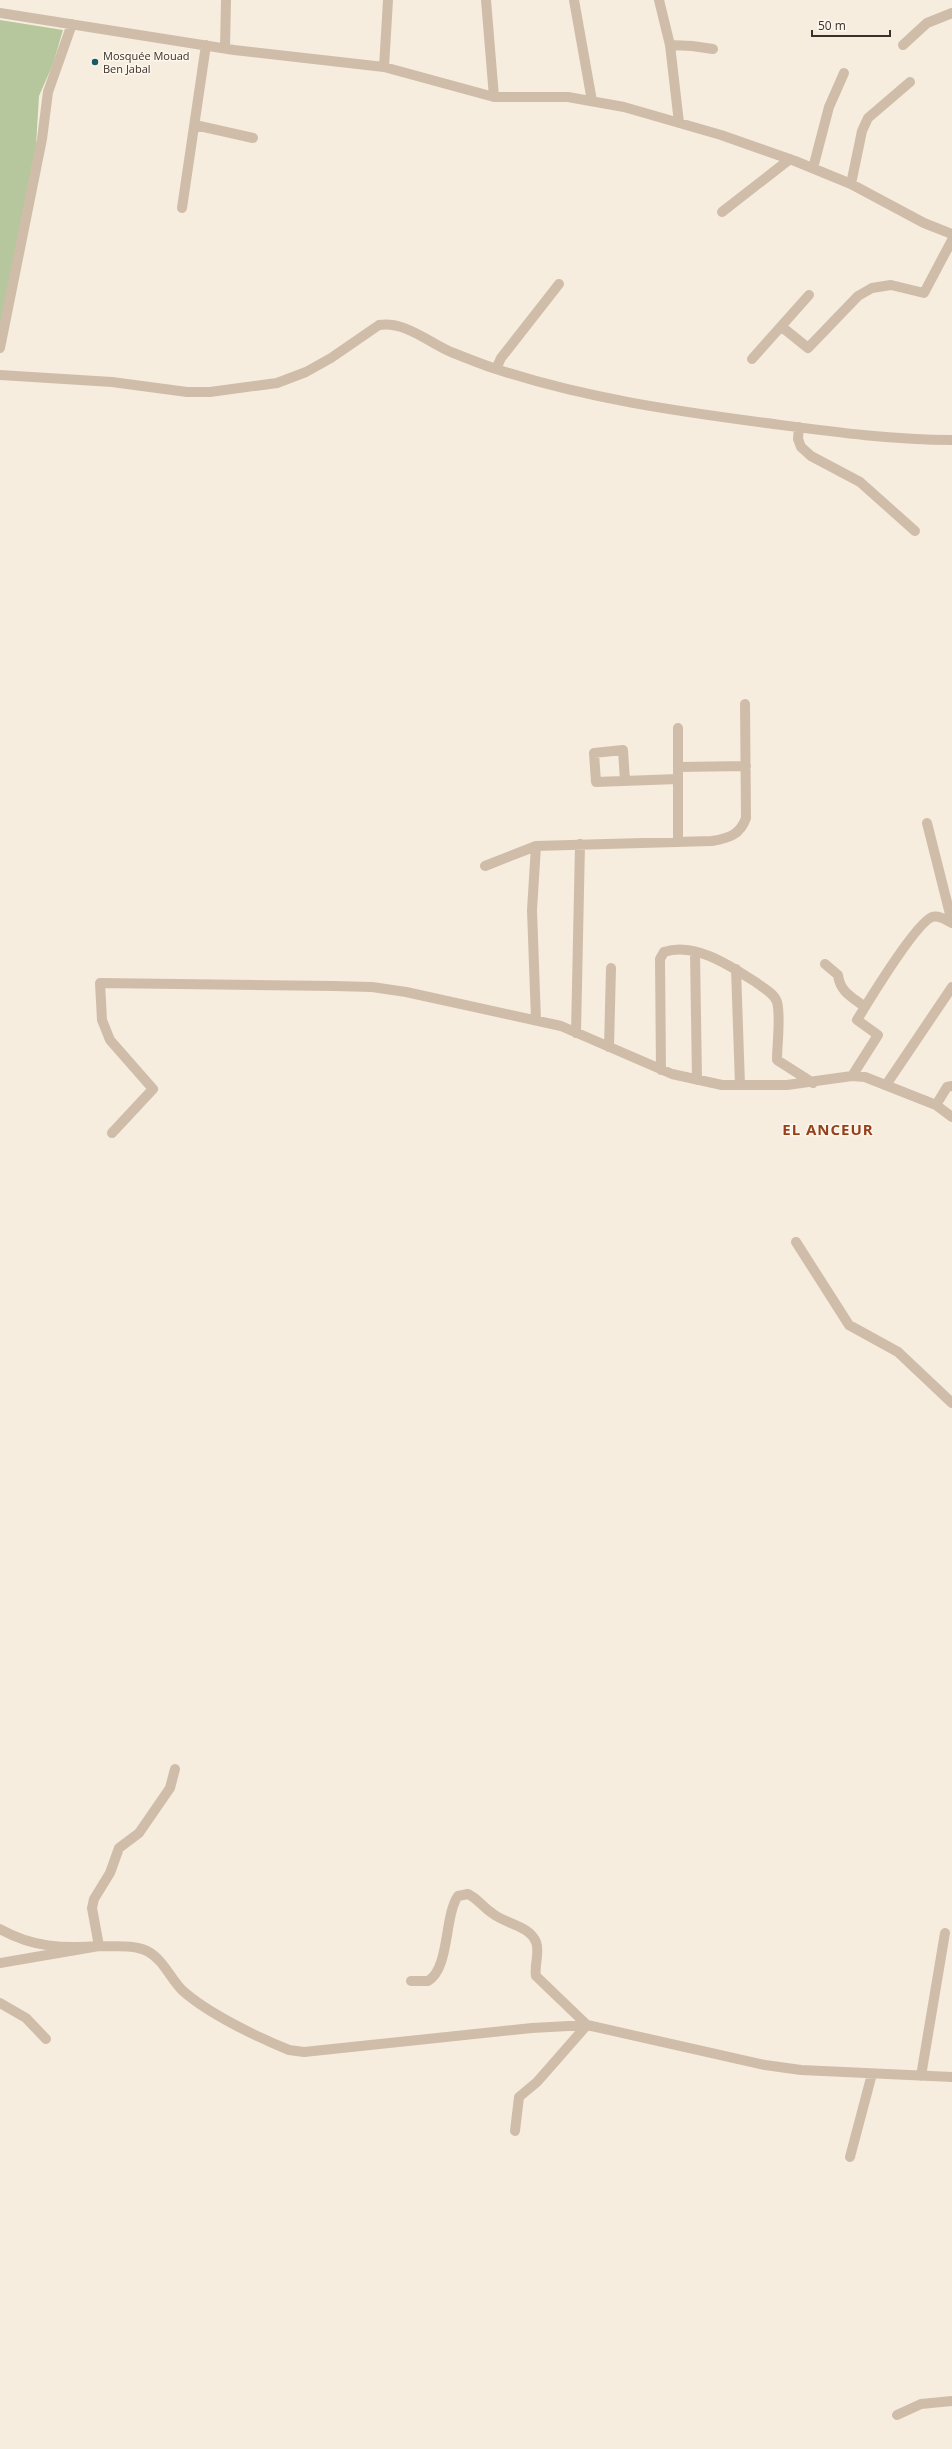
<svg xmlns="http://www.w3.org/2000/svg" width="952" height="2449" viewBox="0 0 952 2449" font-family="'Open Sans',sans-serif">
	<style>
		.green { fill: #b6c79d }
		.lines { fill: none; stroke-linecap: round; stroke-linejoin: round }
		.minor { stroke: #d0bda9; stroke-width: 10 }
		.poi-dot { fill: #195a64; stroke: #fcf6ed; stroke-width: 1.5 }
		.labels { text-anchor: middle; stroke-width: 3; stroke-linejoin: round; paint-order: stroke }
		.poi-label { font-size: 11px; fill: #3c312a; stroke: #fcf6ed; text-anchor: start }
		.district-label { font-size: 15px; font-weight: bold; letter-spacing: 1px; fill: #963f18; stroke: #fcf6ed }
	</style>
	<rect width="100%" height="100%" fill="#f6eddf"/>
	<path class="green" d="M0,20l63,10 -10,34 -14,32 -3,50 -36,181z"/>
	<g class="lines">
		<path class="minor" d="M486,0l8,97
			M574,0l18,101
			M659,0l11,45 9,78
			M0,13l234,37 150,17 110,30h74l56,10 97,28 74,26 56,23 73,39 28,11
			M670,45l22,1 21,3
			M903,45l24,-22 25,-10
			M225,48l1,-48
			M384,67l4,-67
			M195,125l58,13
			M813,168l16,-61 15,-34
			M851,184l11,-53 6,-13 42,-36
			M182,208l24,-163
			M722,212l68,-53
			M782,327l26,21 50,-52 14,-8 19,-3 33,8 28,-53
			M0,348l42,-209 6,-47 24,-68
			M752,359l57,-64
			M496,369l5,-11 58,-74
			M0,375l112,7 75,10h23l67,-9 29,-11 25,-14 48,-33c26,-4 49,17 72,27 15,6 30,12 45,17 88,29 179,42 270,54 61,8 124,17 186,17
			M799,427l-1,12 3,8 10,9 49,26 55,49
			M678,767l68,-1
			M625,781l-2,-31 -29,3 2,29 82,-3
			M927,823l25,99
			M678,842v-114
			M485,866l51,-20 176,-5c17,-3 28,-6 34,-23l-1,-114
			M695,952l2,128
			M825,964l13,11c2,17 14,22 27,32
			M736,969l4,116
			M536,1020l-4,-110 4,-64
			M576,1033l4,-189
			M609,1047l2,-79
			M661,1070l-1,-111 4,-7c31,-11 68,15 93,31 6,5 17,10 20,19 4,14 0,42 0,58l36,23
			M852,1076l26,-41 -21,-15c11,-18 58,-96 75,-103 7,-2 14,3 20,6
			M886,1085l66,-98
			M936,1105l11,-18 5,-1
			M112,1133l41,-44 -43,-49 -8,-20 -2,-37 234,3 38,1 34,5 155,34 111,48 50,11h65l65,-9 13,1 71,28 16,12
			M796,1242l53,83 49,27 54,51
			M175,1769l-5,19 -31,45 -20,15 -9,25 -16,26 -2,9 7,38c15,1 34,-2 48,5 16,8 23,27 35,39 25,23 75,47 107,60l15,2 228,-24 55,-3 178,40 36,5 151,7
			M0,1929c32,18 63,20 99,17l-99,17
			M411,1981h17c22,-13 16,-65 30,-85l10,-2c10,5 15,13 24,19 13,11 37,12 44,29 4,10 -2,23 0,34l51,49 -50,57 -18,15 -4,34
			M0,2003l26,15 20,21
			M921,2076l24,-143
			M850,2157l22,-83
			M897,2415l24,-11 31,-3"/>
	</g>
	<circle class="poi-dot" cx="95" cy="62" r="4"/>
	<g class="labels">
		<g class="poi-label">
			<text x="103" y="60">Mosquée Mouad<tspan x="103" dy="13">Ben Jabal</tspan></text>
		</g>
		<g class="district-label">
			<text x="828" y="1135">EL ANCEUR</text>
		</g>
	</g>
	<path d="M812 30v6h78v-6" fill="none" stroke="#3c312a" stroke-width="2"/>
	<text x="818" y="30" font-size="12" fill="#3c312a" stroke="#fcf6ed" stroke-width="3" paint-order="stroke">50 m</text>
</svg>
